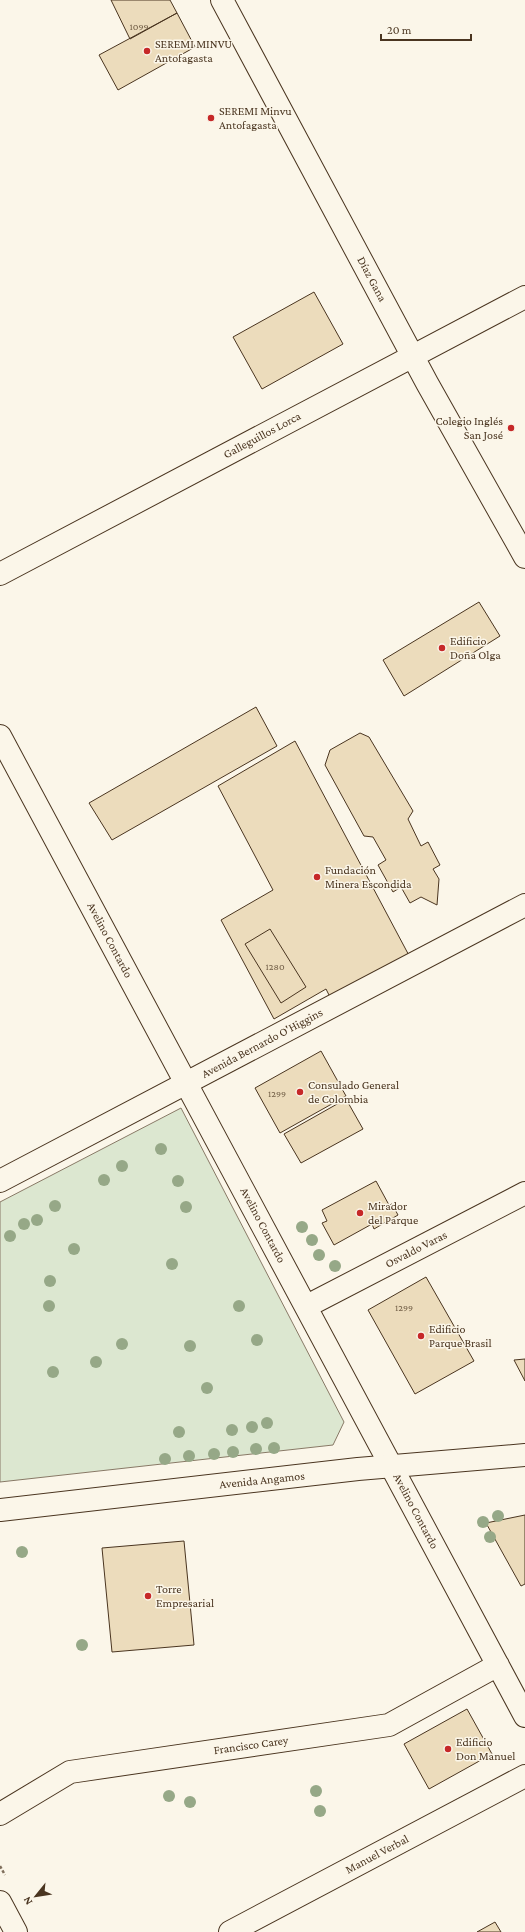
<svg xmlns="http://www.w3.org/2000/svg" width="525" height="1932" viewBox="0 0 525 1932" font-family="'Crimson Pro',serif">
	<style>
		.green { fill: #dce7d0; stroke: #887966 }
		.building { fill: #ecdcbc; stroke: #4a3520 }
		.lines { fill: none; stroke-linecap: round; stroke-linejoin: round }
		.minor-casing { stroke: #4a3520; stroke-width: 24 }
		.major-casing { stroke: #4a3520; stroke-width: 24 }
		.path { stroke: #7f6f5c; stroke-width: 2.5; stroke-dasharray: 3 2; stroke-linecap: butt }
		.minor { stroke: #fbf6e9; stroke-width: 22 }
		.major { stroke: #fbf6e9; stroke-width: 22 }
		.tree { fill: #96a887 }
		.poi-dot { fill: #c62828; stroke: #fbf6e9; stroke-width: 1.5 }
		.labels { text-anchor: middle; stroke-width: 3; stroke-linejoin: round; paint-order: stroke }
		.number-label { font-size: 10px; fill: #725f47 }
		.poi-label { font-size: 12px; fill: #4a3520; stroke: #fbf6e9; text-anchor: start }
		.street-label { font-size: 12px; fill: #4a3520; stroke: #fbf6e9 }
	</style>
	<rect width="100%" height="100%" fill="#fbf6e9"/>
	<path class="green" d="M181,1108l163,314 -11,23 -333,37v-280z"/>
	<path class="building" d="M111,0h59l7,13 -47,26z
		M177,13l18,34 -77,43 -19,-35z
		M314,292l29,52 -81,45 -29,-52z
		M479,602l21,34 -96,60 -21,-36z
		M256,707l21,39 -165,94 -23,-37z
		M360,733l9,4 44,74 -5,8 13,27 7,-4 12,23 -7,4 6,10 -2,26 -16,-8 -11,6 -9,-16 -8,5 -15,-27 8,-5 -13,-23 -9,-1 -39,-71 5,-15z
		M295,741l118,222 -79,42 -8,-16 -52,30 -53,-99 52,-30 -55,-104z
		M270,929l36,58 -25,16 -36,-59z
		M321,1051l25,45 -66,37 -25,-45z
		M346,1099l17,30 -62,34 -17,-29z
		M376,1181l13,24 3,-1 6,11 -24,14 -2,-5 -38,21 -12,-22 5,-2 -5,-11z
		M426,1277l48,84 -59,33 -47,-84z
		M525,1359v22l-11,-21z
		M525,1515v69l-4,2 -35,-63z
		M184,1541l10,104 -82,7 -10,-104z
		M467,1709l25,45 -63,35 -25,-45z
		M495,1922l6,10h-24z"/>
	<g class="lines">
		<g class="minor-casing">
			<path id="minor" d="M222,0l205,383 98,174
				M0,574l525,-277
				M0,736l525,980
				M0,1181l525,-276
				M307,1306l218,-113
				M0,1814l70,-42 319,-47 109,-60
				M0,1902l16,30
				M230,1932l295,-156"/>
		</g>
		<g class="major-casing">
			<path id="major" d="M0,1510l358,-41 167,-14"/>
		</g>
		<path class="path" d="M0,1866l5,9"/>
		<use href="#minor" class="minor"/>
		<use href="#major" class="major"/>
	</g>
	<g class="tree">
		<circle cx="161" cy="1149" r="6"/>
		<circle cx="122" cy="1166" r="6"/>
		<circle cx="104" cy="1180" r="6"/>
		<circle cx="178" cy="1181" r="6"/>
		<circle cx="55" cy="1206" r="6"/>
		<circle cx="186" cy="1207" r="6"/>
		<circle cx="37" cy="1220" r="6"/>
		<circle cx="24" cy="1224" r="6"/>
		<circle cx="302" cy="1227" r="6"/>
		<circle cx="10" cy="1236" r="6"/>
		<circle cx="312" cy="1240" r="6"/>
		<circle cx="74" cy="1249" r="6"/>
		<circle cx="319" cy="1255" r="6"/>
		<circle cx="172" cy="1264" r="6"/>
		<circle cx="335" cy="1266" r="6"/>
		<circle cx="50" cy="1281" r="6"/>
		<circle cx="49" cy="1306" r="6"/>
		<circle cx="239" cy="1306" r="6"/>
		<circle cx="257" cy="1340" r="6"/>
		<circle cx="122" cy="1344" r="6"/>
		<circle cx="190" cy="1346" r="6"/>
		<circle cx="96" cy="1362" r="6"/>
		<circle cx="53" cy="1372" r="6"/>
		<circle cx="207" cy="1388" r="6"/>
		<circle cx="267" cy="1423" r="6"/>
		<circle cx="252" cy="1427" r="6"/>
		<circle cx="232" cy="1430" r="6"/>
		<circle cx="179" cy="1432" r="6"/>
		<circle cx="274" cy="1448" r="6"/>
		<circle cx="256" cy="1449" r="6"/>
		<circle cx="233" cy="1452" r="6"/>
		<circle cx="214" cy="1454" r="6"/>
		<circle cx="189" cy="1456" r="6"/>
		<circle cx="165" cy="1459" r="6"/>
		<circle cx="498" cy="1516" r="6"/>
		<circle cx="483" cy="1522" r="6"/>
		<circle cx="490" cy="1537" r="6"/>
		<circle cx="22" cy="1552" r="6"/>
		<circle cx="82" cy="1645" r="6"/>
		<circle cx="316" cy="1791" r="6"/>
		<circle cx="169" cy="1796" r="6"/>
		<circle cx="190" cy="1802" r="6"/>
		<circle cx="320" cy="1811" r="6"/>
	</g>
	<g class="poi-dot">
		<circle cx="147" cy="51" r="4"/>
		<circle cx="211" cy="118" r="4"/>
		<circle cx="511" cy="428" r="4"/>
		<circle cx="442" cy="648" r="4"/>
		<circle cx="317" cy="877" r="4"/>
		<circle cx="300" cy="1092" r="4"/>
		<circle cx="360" cy="1213" r="4"/>
		<circle cx="421" cy="1336" r="4"/>
		<circle cx="148" cy="1596" r="4"/>
		<circle cx="448" cy="1749" r="4"/>
	</g>
	<g class="labels">
		<g class="number-label">
			<text x="139" y="30">1099</text>
			<text x="275" y="970">1280</text>
			<text x="277" y="1097">1299</text>
			<text x="404" y="1311">1299</text>
		</g>
		<g class="poi-label">
			<text x="155" y="48">SEREMI MINVU<tspan x="155" dy="14">Antofagasta</tspan></text>
			<text x="219" y="115">SEREMI Minvu<tspan x="219" dy="14">Antofagasta</tspan></text>
			<text x="503" y="425" text-anchor="end">Colegio Inglés<tspan x="503" dy="14">San José</tspan></text>
			<text x="450" y="645">Edificio<tspan x="450" dy="14">Doña Olga</tspan></text>
			<text x="325" y="874">Fundación<tspan x="325" dy="14">Minera Escondida</tspan></text>
			<text x="308" y="1089">Consulado General<tspan x="308" dy="14">de Colombia</tspan></text>
			<text x="368" y="1210">Mirador<tspan x="368" dy="14">del Parque</tspan></text>
			<text x="429" y="1333">Edificio<tspan x="429" dy="14">Parque Brasil</tspan></text>
			<text x="156" y="1593">Torre<tspan x="156" dy="14">Empresarial</tspan></text>
			<text x="456" y="1746">Edificio<tspan x="456" dy="14">Don Manuel</tspan></text>
		</g>
		<g class="street-label">
			<text transform="translate(372 279) rotate(62)" y="4">Díaz Gana</text>
			<text transform="translate(262 435) rotate(-28)" y="4">Galleguillos Lorca</text>
			<text transform="translate(110 940) rotate(62)" y="4">Avelino Contardo</text>
			<text transform="translate(262 1043) rotate(-28)" y="4">Avenida Bernardo O'Higgins</text>
			<text transform="translate(263 1225) rotate(62)" y="4">Avelino Contardo</text>
			<text transform="translate(416 1249) rotate(-27)" y="4">Osvaldo Varas</text>
			<text transform="translate(262 1480) rotate(-6)" y="4">Avenida Angamos</text>
			<text transform="translate(416 1511) rotate(62)" y="4">Avelino Contardo</text>
			<text transform="translate(251 1745) rotate(-8)" y="4">Francisco Carey</text>
			<text transform="translate(377 1854) rotate(-28)" y="4">Manuel Verbal</text>
		</g>
	</g>
	<g transform="translate(36 1896) rotate(240)" stroke="#fbf6e9" stroke-width="3" paint-order="stroke">
	<path d="M0-3L7 15L0 10L-7 15Z" fill="#4a3520"/>
	<text y="-6" font-size="11" font-weight="bold" text-anchor="middle" fill="#4a3520">N</text>
	</g>
	<path d="M381 34v6h90v-6" fill="none" stroke="#4a3520" stroke-width="2"/>
	<text x="387" y="34" font-size="12" fill="#4a3520" stroke="#fbf6e9" stroke-width="3" paint-order="stroke">20 m</text>
</svg>
